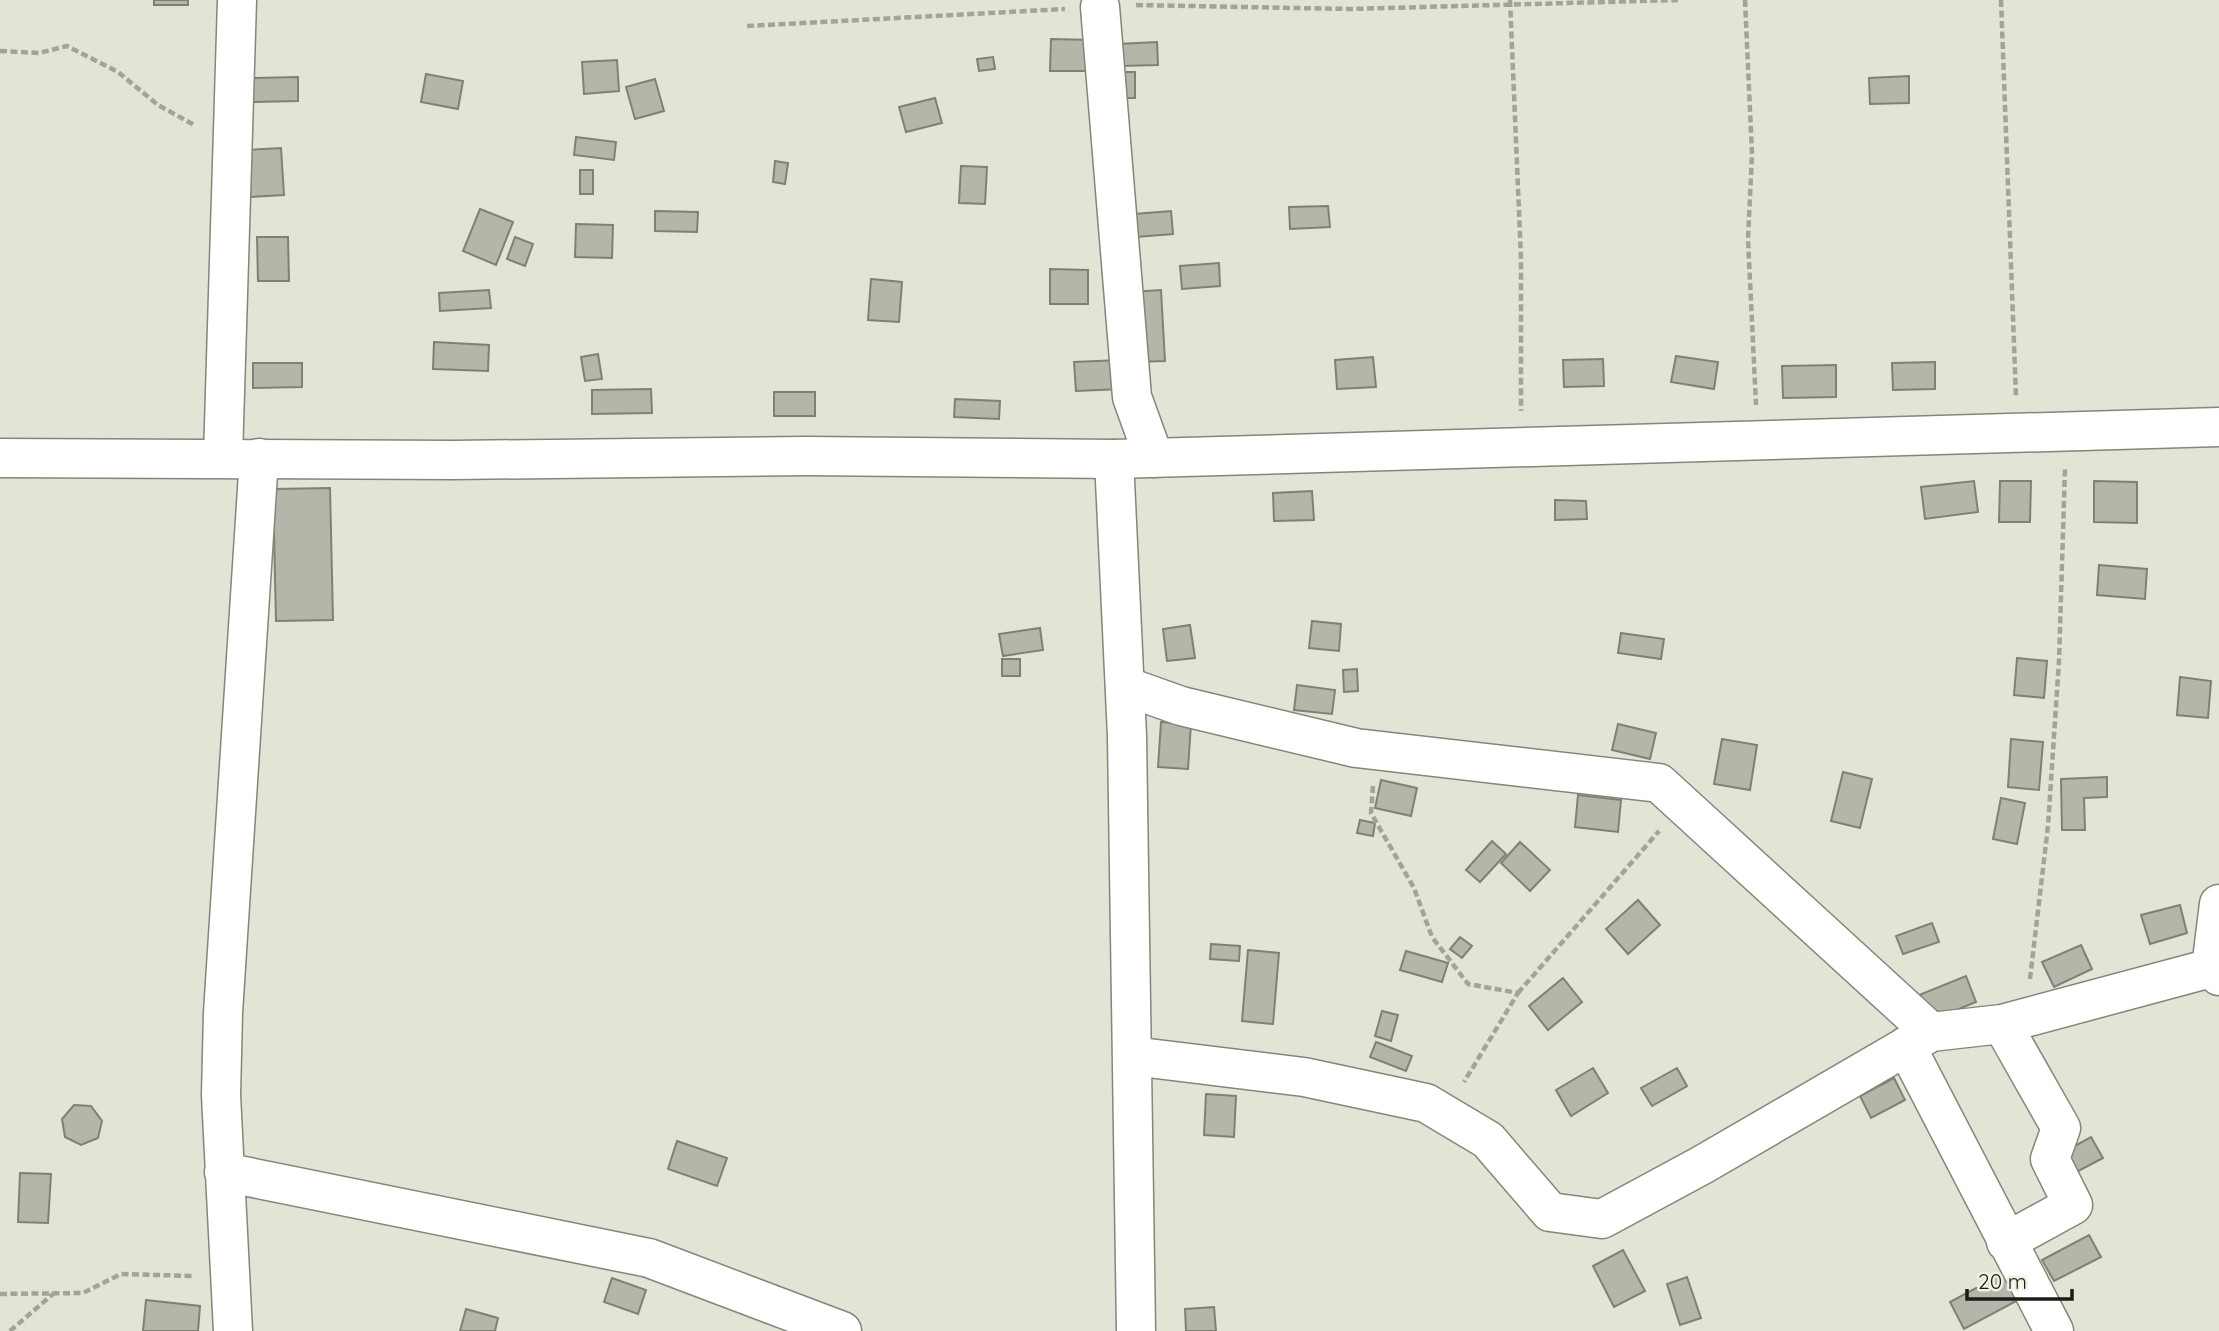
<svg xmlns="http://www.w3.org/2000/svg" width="2219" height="1331" viewBox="0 0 2219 1331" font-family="Quicksand,sans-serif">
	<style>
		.building { fill: #b2b7a9; stroke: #7d8274; stroke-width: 2 }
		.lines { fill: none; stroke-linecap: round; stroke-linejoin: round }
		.minor-casing { stroke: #83877a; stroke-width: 41 }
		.major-casing { stroke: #83877a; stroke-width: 41 }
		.path { stroke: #a1a498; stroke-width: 4.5; stroke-dasharray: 7 3.5; stroke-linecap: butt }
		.minor { stroke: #fff; stroke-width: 38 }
		.major { stroke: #fff; stroke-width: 38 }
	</style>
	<rect width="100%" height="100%" fill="#e0e5d6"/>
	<path class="building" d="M154,0h34v5h-34z
		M1051,39l43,1v31h-44z
		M1157,42l1,23 -39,1 -1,-22z
		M993,57l2,12 -16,2 -2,-12z
		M617,60l2,31 -35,3 -2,-32z
		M1113,72h22v26h-21z
		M426,74l37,7 -5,28 -37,-7z
		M1909,76v27l-39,1 -1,-26z
		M298,77v24l-48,1 -1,-24z
		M655,79l9,32 -29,8 -9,-32z
		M935,98l7,25 -36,9 -7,-25z
		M576,137l40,5 -2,18 -40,-5z
		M281,148l3,47 -34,2 -3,-47z
		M775,161l13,2 -3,21 -12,-2z
		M961,166l26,1 -2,37 -26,-1z
		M580,170h13v24h-13z
		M1328,206l2,21 -40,2 -1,-22z
		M480,209l33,13 -17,43 -33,-14z
		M655,211l43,1 -1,20 -42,-1z
		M1171,211l2,23 -37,3 -2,-23z
		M576,224l37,1 -1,33 -37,-1z
		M257,237h31l1,44h-31z
		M515,237l18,7 -8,22 -18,-7z
		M1219,263l1,23 -38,3 -2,-23z
		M1050,269l38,1v34h-38z
		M871,279l31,3 -3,40 -31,-2z
		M489,290l2,18 -51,3 -1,-18z
		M1161,290l4,71 -30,1 -4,-70z
		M434,342l55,3 -1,26 -55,-2z
		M598,354l4,25 -17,2 -4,-24z
		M1676,356l42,6 -4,27 -43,-7z
		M1373,357l3,30 -39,2 -2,-29z
		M1603,359l1,27 -40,1 -1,-27z
		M1120,360l2,29 -46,2 -2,-29z
		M1935,362v27l-42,1 -1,-27z
		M253,363h49v24l-49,1z
		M1836,365v32l-53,1 -1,-32z
		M651,389l1,24 -60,1v-24z
		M774,392h41v24h-41z
		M955,399l45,2 -1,18 -45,-2z
		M1974,481l4,31 -53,7 -4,-32z
		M2000,481h31l-1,41h-31z
		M2094,481l43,1v41l-43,-1z
		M330,488l3,132 -57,1 -3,-132z
		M1312,491l2,29 -40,1 -1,-28z
		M1555,500l31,1 1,18 -32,1z
		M2099,565l48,4 -2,30 -48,-4z
		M1312,621l29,3 -2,27 -30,-3z
		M1190,625l5,33 -28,3 -4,-32z
		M1040,628l3,22 -40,6 -4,-22z
		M1621,633l43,6 -3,20 -43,-6z
		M2017,658l30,3 -3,37 -30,-3z
		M1002,659h18v17h-18z
		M1357,669l1,22 -14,1 -1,-22z
		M2180,677l31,4 -3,37 -31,-3z
		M1297,685l38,5 -3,24 -38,-4z
		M1161,722l30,2 -3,45 -30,-2z
		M1618,724l38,9 -6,26 -38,-9z
		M1722,739l35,6 -7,45 -36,-6z
		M2011,739l32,3 -4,48 -31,-3z
		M1843,772l29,7 -12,49 -29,-7z
		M2107,777v20l-23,1 1,32h-23l-1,-51z
		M1381,780l36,8 -6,28 -36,-8z
		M1578,795l43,5 -3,32 -43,-5z
		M2001,798l24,5 -8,41 -24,-5z
		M1360,820l15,3 -2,13 -16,-3z
		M1492,841l14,13 -26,28 -14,-12z
		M1520,842l30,28 -20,21 -29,-28z
		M1638,900l22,25 -32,29 -22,-25z
		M2180,905l7,28 -37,11 -9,-29z
		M1932,923l7,19 -36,12 -7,-18z
		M1460,937l12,9 -10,12 -12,-9z
		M1211,944l29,2 -1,15 -29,-2z
		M2081,945l11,24 -38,18 -12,-25z
		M1248,950l31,3 -6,71 -31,-3z
		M1406,951l42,12 -6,19 -42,-12z
		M1966,976l10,26 -47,19 -10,-26z
		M1563,978l19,24 -34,28 -19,-24z
		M1382,1011l16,4 -7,26 -16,-5z
		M1376,1042l36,14 -6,15 -36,-14z
		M1593,1068l15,25 -37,23 -15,-26z
		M1677,1068l10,18 -35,20 -11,-18z
		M1894,1078l11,22 -34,18 -11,-22z
		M1206,1094l30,2 -2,41 -30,-2z
		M74,1105l17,1 11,15 -4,17 -17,7 -16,-8 -3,-18z
		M2091,1137l12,21 -34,18 -11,-21z
		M677,1141l50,17 -10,28 -49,-17z
		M20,1173l31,1 -3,49 -30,-1z
		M2089,1235l12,22 -47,24 -12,-21z
		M1623,1250l22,41 -31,16 -21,-41z
		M2006,1272l14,27 -56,30 -14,-27z
		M1687,1277l14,41 -21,7 -13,-41z
		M612,1278l34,12 -8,24 -34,-12z
		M146,1300l54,6 -2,25h-55z
		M1214,1307l2,24h-30l-1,-22z
		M466,1309l32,9 -3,13h-35z"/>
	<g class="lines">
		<g class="minor-casing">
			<path id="minor" d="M1100,7l32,390 22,61
				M223,457l14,-457
				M1114,459l13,277 9,595
				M1125,686l56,20 175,42 303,35 272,249
				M2211,968l8,-64
				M2002,1024l209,-56 8,8
				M1906,1046l148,285
				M1132,1056l172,21 122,26 62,37 62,72 52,7 100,-54 229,-133 71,-8 59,104 -11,31 23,46 -67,37
				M224,1172l425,86 193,73
				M233,1331l-12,-236 2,-82 36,-555"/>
		</g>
		<g class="major-casing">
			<path id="major" d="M0,458l453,2 353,-4 308,3 1105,-32"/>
		</g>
		<path class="path" d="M1510,0l11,258v153
			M1745,0l7,154 -4,85 8,166
			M2001,0l15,397
			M1136,5l214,4 328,-9
			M747,26l318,-17
			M0,51l39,2 28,-7 51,26 40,33 38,21
			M1373,786l-2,27 43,75 18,49 36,47 50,9 -54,89
			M2030,979l18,-153 11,-165 6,-193
			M1518,993l141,-162
			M0,1294l83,-1 38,-19 73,2
			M10,1331l43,-37"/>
		<use href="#minor" class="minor"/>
		<use href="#major" class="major"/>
	</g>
	<path d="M1967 1289v10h105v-10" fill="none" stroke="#1b1c17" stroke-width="3.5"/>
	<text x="1978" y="1289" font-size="21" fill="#1b1c17" stroke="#edf2e3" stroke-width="5" paint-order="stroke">20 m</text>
</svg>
